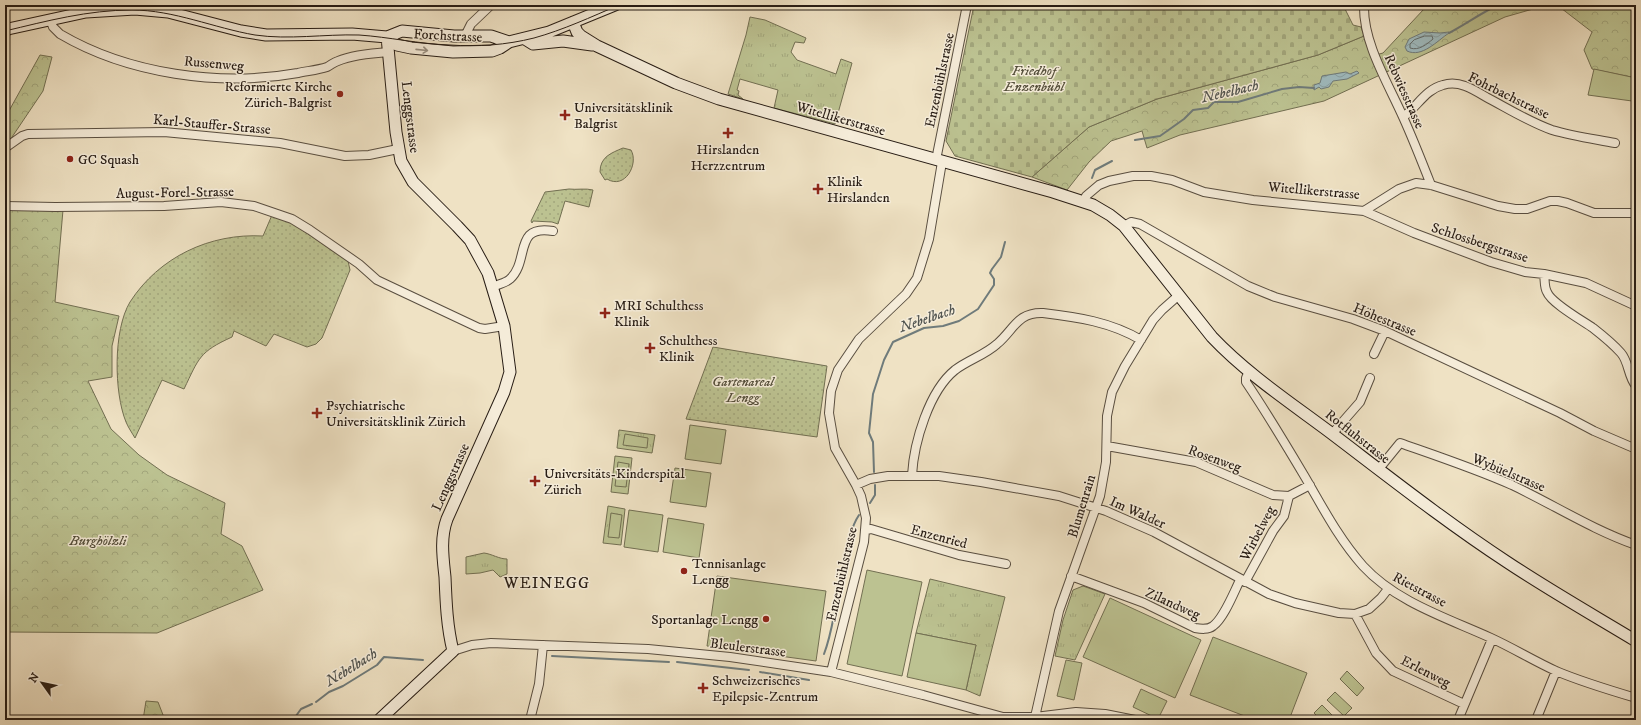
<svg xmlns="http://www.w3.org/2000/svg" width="1641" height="725" viewBox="0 0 1641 725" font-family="'IM FELL DW Pica',serif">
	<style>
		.grass { fill: url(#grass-dots); stroke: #726f52 }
		.forest { fill: url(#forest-crowns); stroke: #726f52 }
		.cemetery { fill: url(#cemetery-stones); stroke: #726f52 }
		.park { fill: url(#park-tufts); stroke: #726f52 }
		.pitch { fill: #bcc291; stroke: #726f52 }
		.water { fill: url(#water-waves); stroke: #6f7b7b }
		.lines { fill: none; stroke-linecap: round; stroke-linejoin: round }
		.shore { stroke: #636c6a; stroke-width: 1 }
		.stream { stroke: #6f7b7b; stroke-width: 2 }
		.street-casing { stroke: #594e40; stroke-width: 10 }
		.secondary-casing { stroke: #271c14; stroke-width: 13 }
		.street { stroke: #f5ecd9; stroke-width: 8 }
		.secondary { stroke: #f5ecd9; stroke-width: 11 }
		.tram { stroke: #271c14; stroke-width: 1 }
		.oneway { stroke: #988e80 }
		.poi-dot { fill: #8f2418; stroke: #f5ecd9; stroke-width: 1.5 }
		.labels { text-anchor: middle; stroke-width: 3; stroke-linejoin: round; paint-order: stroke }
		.street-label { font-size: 14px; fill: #271c14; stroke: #f5ecd9 }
		.park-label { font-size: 14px; font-style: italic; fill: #544e3a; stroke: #f5ecd9 }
		.poi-label { font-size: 14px; fill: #271c14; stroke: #f5ecd9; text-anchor: start }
		.water-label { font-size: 15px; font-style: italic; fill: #515450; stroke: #f5ecd9 }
		.quarter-label { font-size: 16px; letter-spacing: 1px; fill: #271c14; stroke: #f5ecd9 }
	</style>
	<defs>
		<pattern id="grass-dots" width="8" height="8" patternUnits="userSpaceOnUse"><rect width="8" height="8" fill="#bcc291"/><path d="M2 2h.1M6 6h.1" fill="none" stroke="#a2a67c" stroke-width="1.8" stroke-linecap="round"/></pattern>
		<pattern id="forest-crowns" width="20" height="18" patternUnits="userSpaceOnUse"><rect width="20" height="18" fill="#bcc291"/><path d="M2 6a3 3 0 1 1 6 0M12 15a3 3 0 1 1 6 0" fill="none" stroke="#a2a67c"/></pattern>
		<pattern id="cemetery-stones" width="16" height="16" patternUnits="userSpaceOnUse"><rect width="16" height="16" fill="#bcc291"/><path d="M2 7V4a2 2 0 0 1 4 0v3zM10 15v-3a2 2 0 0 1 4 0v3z" fill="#a2a67c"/></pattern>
		<pattern id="park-tufts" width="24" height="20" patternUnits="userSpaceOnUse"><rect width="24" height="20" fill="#bcc291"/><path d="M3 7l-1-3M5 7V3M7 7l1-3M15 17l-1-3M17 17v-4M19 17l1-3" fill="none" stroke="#a2a67c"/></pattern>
		<pattern id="water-waves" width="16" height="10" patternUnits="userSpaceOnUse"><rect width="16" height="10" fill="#9fbbbf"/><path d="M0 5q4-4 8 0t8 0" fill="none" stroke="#89a0a3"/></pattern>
	</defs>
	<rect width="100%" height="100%" fill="#efe2c4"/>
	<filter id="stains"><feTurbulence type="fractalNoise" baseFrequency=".005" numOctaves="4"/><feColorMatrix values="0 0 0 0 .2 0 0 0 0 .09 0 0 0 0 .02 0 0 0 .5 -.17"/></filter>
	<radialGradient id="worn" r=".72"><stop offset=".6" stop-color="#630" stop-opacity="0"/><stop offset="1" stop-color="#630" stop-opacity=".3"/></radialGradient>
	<path class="grass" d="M623,148l8,2c8,14 -6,40 -24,29l-2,1 -5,-8c0,-15 11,-19 23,-24z
		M569,189c7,1 17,-1 24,1l-4,17 -24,-6 -7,23 -6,-2 -19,-1 -1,2 -1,-2 14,-29z
		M272,215l20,8 56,38 2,9 -28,68 -6,6 -9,3 -33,-13 -8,12 -32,-15 -2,6c-33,15 -33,21 -48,52l-22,-9 -27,58c-3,-5 -7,-11 -9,-16 -12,-29 -13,-92 4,-120 29,-45 80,-69 133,-66z
		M713,347l114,19 -10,71 -131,-18z"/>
	<path class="forest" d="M1436,5h111l-42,12 -181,84 -144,34 -33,13 -5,-17 -31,10 -22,21 -22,28 -35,-13 57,-50 68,-28 161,-44 46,-19 8,20 11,-3 41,-44z
		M1557,5h79v73l-44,-9 -8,-19 8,-18z
		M40,55l12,2 -9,34 -35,52 -3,2v-27z
		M5,210h58l-8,92 64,14 -7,30v31l-24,4 23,48 28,26 28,20 58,28 -4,31 21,12 21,44 -106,43 -152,-1z
		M146,701l12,1 7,18h-22z"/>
	<path class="cemetery" d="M974,5h369l10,20 8,2 3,9 -46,19 -161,44 -68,28 -57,50 -77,-21 -9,-15z"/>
	<path class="park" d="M750,17l15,3 41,18 -2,5 -9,-1 -4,10 6,8 39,14 5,-15 11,4 -17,61 -61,-16 4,-18 -38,-11 -3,11 2,1 -1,4 5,4 -15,-5 18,-59z
		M619,430l36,5 -3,18 -35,-5z
		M615,456l17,2 -4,36 -17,-2z
		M608,506l17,3 -4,36 -18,-2z
		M484,553c8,1 15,6 23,6v15l-7,3 -7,-7 -13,3 -14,1v-17z
		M930,579l75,18 -25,99 -14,-6 10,-45 -60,-12z
		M1083,586l22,8 -30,66 -20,-4 8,-36 10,-30z"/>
	<path class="pitch" d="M1594,69l42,9 -4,23 -44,-6z
		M690,425l36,5 -5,34 -36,-5z
		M625,434l23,4 -1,10 -24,-3z
		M618,462l11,2 -3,23 -11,-1z
		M675,468l36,5 -5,34 -36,-5z
		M629,510l34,5 -5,37 -34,-5z
		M611,513l11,2 -3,23 -11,-1z
		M668,518l36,6 -5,34 -36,-6z
		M867,570l55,12 -20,94 -55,-12z
		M717,576l109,15 -10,70 -109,-15z
		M1110,598l91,42 -26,58 -92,-41z
		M916,633l60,12 -10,45 -59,-13z
		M1213,637l94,36 -18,47h-34l-65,-25z
		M1066,660l16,3 -8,37 -17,-4z
		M1347,671l17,17 -7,8 -17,-17z
		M1141,689l26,12 -9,18 -25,-12z
		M1335,692l17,16 -8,8 -17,-16z
		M1322,705l15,15h-16l-7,-7z"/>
	<path class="water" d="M1424,32l16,1 9,-1v1c-12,8 -27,25 -42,18l-2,-4 4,-8z
		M1357,71l2,2 -12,6 -14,2 -4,6 -8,2 -2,-2 -5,3v-5l6,-2 2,-7 24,-4 4,2z"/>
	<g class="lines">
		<path class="shore" d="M1425,36h7l1,3c-6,5 -14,12 -23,9v-4l4,-4z"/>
		<path class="stream" d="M1449,33c17,-9 32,-20 49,-28
			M1135,140l25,-4 24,-17 9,-9 15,-2 6,-6h24l44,-13 17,-2 15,1
			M1092,178l3,-8 17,-9
			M874,472l-1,-30 -4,-9 4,-39 11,-34 9,-18 31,-14 19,-2 16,-5 19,-12 16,-24v-6l-4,-6 2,-4 9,-12 4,-15
			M870,503l5,-8v-10
			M824,654c7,-18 9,-35 13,-54 2,-10 8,-19 10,-29 3,-20 0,-38 12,-56
			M552,656l117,6
			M677,662l72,8
			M760,672l49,8
			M316,702l13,-10 14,-6 34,-21 7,-8 39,3
			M293,720l8,-11 11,-5"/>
		<g class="street-casing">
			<path id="street" d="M1364,5c-1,38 24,78 39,112 10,22 19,45 28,68
				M50,19l3,8 7,7c68,40 160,53 238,39 9,-2 20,-3 29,-6 4,-2 7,-5 11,-6 14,-6 36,-8 51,-9
				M465,36l6,-12 20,-19
				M1403,117c14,-10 23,-28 40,-32 16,-5 30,4 43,12 21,11 43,25 66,33 20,6 42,9 63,13
				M5,148l17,-12 6,-2 136,-2 116,11 65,13 24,-1 29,-6
				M936,160l31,-155
				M1084,201l2,-5 13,-11 10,-4 24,-5h18l21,4 32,12 49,8 111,11 35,-22 17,-6 15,2 67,21 17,3h12l23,-8h8l9,2 27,10h42
				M5,206l50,1 109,-1 57,-4 33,4 38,13 18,11 49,34 18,16 102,48 6,1 19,-3
				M1364,211l50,22 77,29 34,10 19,2 42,9 50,23
				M1124,226l7,-4 9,2 108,62 27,11 78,22 32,12 175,82 34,18 42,18
				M1544,274c1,5 0,13 3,18 4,11 36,29 46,36 9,7 20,16 28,25 8,9 7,24 15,33
				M493,287c5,-3 13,-4 17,-8 20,-18 3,-55 43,-48
				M1374,354l11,-23
				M1249,371l-3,7v4c21,31 40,63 59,95 18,31 34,62 58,89 33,36 84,52 128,72 22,10 43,23 65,33 26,11 53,19 80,27
				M1332,434l28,-32 10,-24
				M1107,446l89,16 77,33 16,1 21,-11
				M1378,470l22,-27c37,13 76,26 112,42 42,20 81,45 124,60
				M912,475c2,-33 17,-84 43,-105 13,-10 30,-15 42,-26 17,-14 20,-32 46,-31 34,4 68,9 98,27
				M856,485l14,-6 18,-3h51l42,6 78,14 47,15 48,21 115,62 26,9 44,10 16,1 14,-5 12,-11 7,-9
				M866,530l5,-1 88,26 47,9
				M1071,576l73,27 51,25c6,1 13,2 18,-2 11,-8 21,-34 27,-46
				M1245,582l28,-51 11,-15 5,-20
				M1355,614l21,39 17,18 71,33
				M453,651l19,-6 19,-2 157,6 82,8 101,15 92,23 80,22h32l41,-5 29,2 30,6
				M831,672l33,-130 2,-24 -5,-22 -5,-11 -21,-37 -6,-35 2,-22 7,-21 21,-31 47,-45 11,-16 12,-39 13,-77
				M530,720l9,-36 4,-39
				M1035,720v-3l24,-106 41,-115 6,-34 1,-46 5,-24 13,-26 28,-46 9,-10 17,-15
				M1458,720l34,-81
				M1536,720l20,-49"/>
		</g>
		<g class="secondary-casing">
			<path id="secondary" d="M573,22l4,10 4,4 16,10 79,37 43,16 334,93 40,13 17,10 14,11 88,111c35,37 79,66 119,96 58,44 115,89 176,129 42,28 86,53 129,79
				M5,31l3,-2 78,-17 49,-3 33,3 73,19 25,4 86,-1 35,3 15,-6 52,5h37l18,6
				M387,37l10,8 14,3 42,4 39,-1 8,-3 9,-6 40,-10 66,-27
				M525,39l8,5 30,-3 29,4
				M379,720l74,-69c-6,-24 -7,-49 -8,-74 -2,-19 -5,-39 2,-58l57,-127 6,-20 -6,-46 -16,-53 -18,-33 -13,-14 -44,-44 -12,-21 -5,-29 -9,-95"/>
		</g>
		<use href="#street" class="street"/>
		<use href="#secondary" class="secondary"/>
		<path class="tram" d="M773,5h41
			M5,31c42,-10 83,-21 127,-21 42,0 82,18 123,25 34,5 69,-1 104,0 30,2 60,9 91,10 28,2 56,0 84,-7 29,-8 57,-21 85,-33"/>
	</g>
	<defs><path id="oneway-shaft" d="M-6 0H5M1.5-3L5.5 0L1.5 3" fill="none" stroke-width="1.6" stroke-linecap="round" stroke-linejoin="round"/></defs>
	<use class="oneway" href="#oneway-shaft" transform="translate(422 50) rotate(6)"/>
	<g class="poi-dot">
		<circle cx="340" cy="94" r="4"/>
		<path d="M563 109h4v4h4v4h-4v4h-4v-4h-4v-4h4z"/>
		<path d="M726 127h4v4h4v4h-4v4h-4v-4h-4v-4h4z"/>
		<circle cx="70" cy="159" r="4"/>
		<path d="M816 183h4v4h4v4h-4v4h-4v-4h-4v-4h4z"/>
		<path d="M603 307h4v4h4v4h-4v4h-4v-4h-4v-4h4z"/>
		<path d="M648 342h4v4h4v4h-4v4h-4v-4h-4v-4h4z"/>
		<path d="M315 407h4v4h4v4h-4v4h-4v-4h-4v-4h4z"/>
		<path d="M533 475h4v4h4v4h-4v4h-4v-4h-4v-4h4z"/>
		<circle cx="684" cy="571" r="4"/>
		<circle cx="766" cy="619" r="4"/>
		<path d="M701 682h4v4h4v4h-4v4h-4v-4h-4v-4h4z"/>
	</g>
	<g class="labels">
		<g class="street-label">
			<text transform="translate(448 35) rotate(3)" y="5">Forchstrasse</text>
			<text transform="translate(214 63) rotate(5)" y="5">Russenweg</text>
			<text transform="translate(939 80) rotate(-78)" y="5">Enzenbühlstrasse</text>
			<text transform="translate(1405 91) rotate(66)" y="5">Rebwiesstrasse</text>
			<text transform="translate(1509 95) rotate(26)" y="5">Fohrbachstrasse</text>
			<text transform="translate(411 117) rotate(83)" y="5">Lenggstrasse</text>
			<text transform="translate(841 118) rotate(16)" y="5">Witellikerstrasse</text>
			<text transform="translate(212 124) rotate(5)" y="5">Karl-Stauffer-Strasse</text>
			<text transform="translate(1314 190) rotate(5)" y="5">Witellikerstrasse</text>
			<text transform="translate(175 192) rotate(-1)" y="5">August-Forel-Strasse</text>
			<text transform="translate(1480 242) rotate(18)" y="5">Schlossbergstrasse</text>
			<text transform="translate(1385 319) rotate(22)" y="5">Höhestrasse</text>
			<text transform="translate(1358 436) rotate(38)" y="5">Rotfluhstrasse</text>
			<text transform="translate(1215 458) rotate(20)" y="5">Rosenweg</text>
			<text transform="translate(1509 472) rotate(23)" y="5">Wybüelstrasse</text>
			<text transform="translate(450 477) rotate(-66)" y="5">Lenggstrasse</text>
			<text transform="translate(1081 506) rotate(-73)" y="5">Blumenrain</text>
			<text transform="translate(1138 512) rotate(24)" y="5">Im Walder</text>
			<text transform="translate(1257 533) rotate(-62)" y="5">Wirbelweg</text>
			<text transform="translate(939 536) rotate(15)" y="5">Enzenried</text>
			<text transform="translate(841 574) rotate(-77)" y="5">Enzenbühlstrasse</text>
			<text transform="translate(1420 589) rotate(28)" y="5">Rietstrasse</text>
			<text transform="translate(1173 603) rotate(24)" y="5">Zilandweg</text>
			<text transform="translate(748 647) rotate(7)" y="5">Bleulerstrasse</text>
			<text transform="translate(1426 671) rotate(27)" y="5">Erlenweg</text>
		</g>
		<g class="park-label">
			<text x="1034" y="75">Friedhof<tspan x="1034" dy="16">Enzenbühl</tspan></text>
			<text x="743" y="386">Gartenareal<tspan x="743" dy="16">Lengg</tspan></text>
			<text x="98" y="545">Burghölzli</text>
		</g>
		<g class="poi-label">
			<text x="332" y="91" text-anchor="end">Reformierte Kirche<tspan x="332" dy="16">Zürich-Balgrist</tspan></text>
			<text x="574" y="112">Universitätsklinik<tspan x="574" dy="16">Balgrist</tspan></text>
			<text x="728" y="154" text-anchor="middle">Hirslanden<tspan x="728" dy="16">Herzzentrum</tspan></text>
			<text x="78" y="164">GC Squash</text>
			<text x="827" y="186">Klinik<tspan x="827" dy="16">Hirslanden</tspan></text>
			<text x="614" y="310">MRI Schulthess<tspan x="614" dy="16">Klinik</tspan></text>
			<text x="659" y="345">Schulthess<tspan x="659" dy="16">Klinik</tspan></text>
			<text x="326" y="410">Psychiatrische<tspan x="326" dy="16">Universitätsklinik Zürich</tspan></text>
			<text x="544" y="478">Universitäts-Kinderspital<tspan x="544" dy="16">Zürich</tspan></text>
			<text x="692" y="568">Tennisanlage<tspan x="692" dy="16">Lengg</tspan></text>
			<text x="758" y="624" text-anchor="end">Sportanlage Lengg</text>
			<text x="712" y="685">Schweizerisches<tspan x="712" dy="16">Epilepsie-Zentrum</tspan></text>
		</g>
		<g class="water-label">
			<text transform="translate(1230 91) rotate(-13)" y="5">Nebelbach</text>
			<text transform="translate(927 318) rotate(-19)" y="5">Nebelbach</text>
			<text transform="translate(351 667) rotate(-32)" y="5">Nebelbach</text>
		</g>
		<g class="quarter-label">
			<text x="547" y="588">WEINEGG</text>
		</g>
	</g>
	<rect width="1641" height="725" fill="none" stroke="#efe2c4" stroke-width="20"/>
	<rect x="6" y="6" width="1629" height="713" fill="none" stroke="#271c14" stroke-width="2"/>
	<rect x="10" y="10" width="1621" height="705" fill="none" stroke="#271c14"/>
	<g transform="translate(42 683) rotate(303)" stroke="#f5ecd9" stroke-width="3" paint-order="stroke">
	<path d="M0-3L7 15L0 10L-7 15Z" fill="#271c14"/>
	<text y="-6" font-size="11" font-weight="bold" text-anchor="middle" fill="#271c14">N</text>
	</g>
	<rect width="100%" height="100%" filter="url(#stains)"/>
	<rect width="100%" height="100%" fill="url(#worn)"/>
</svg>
